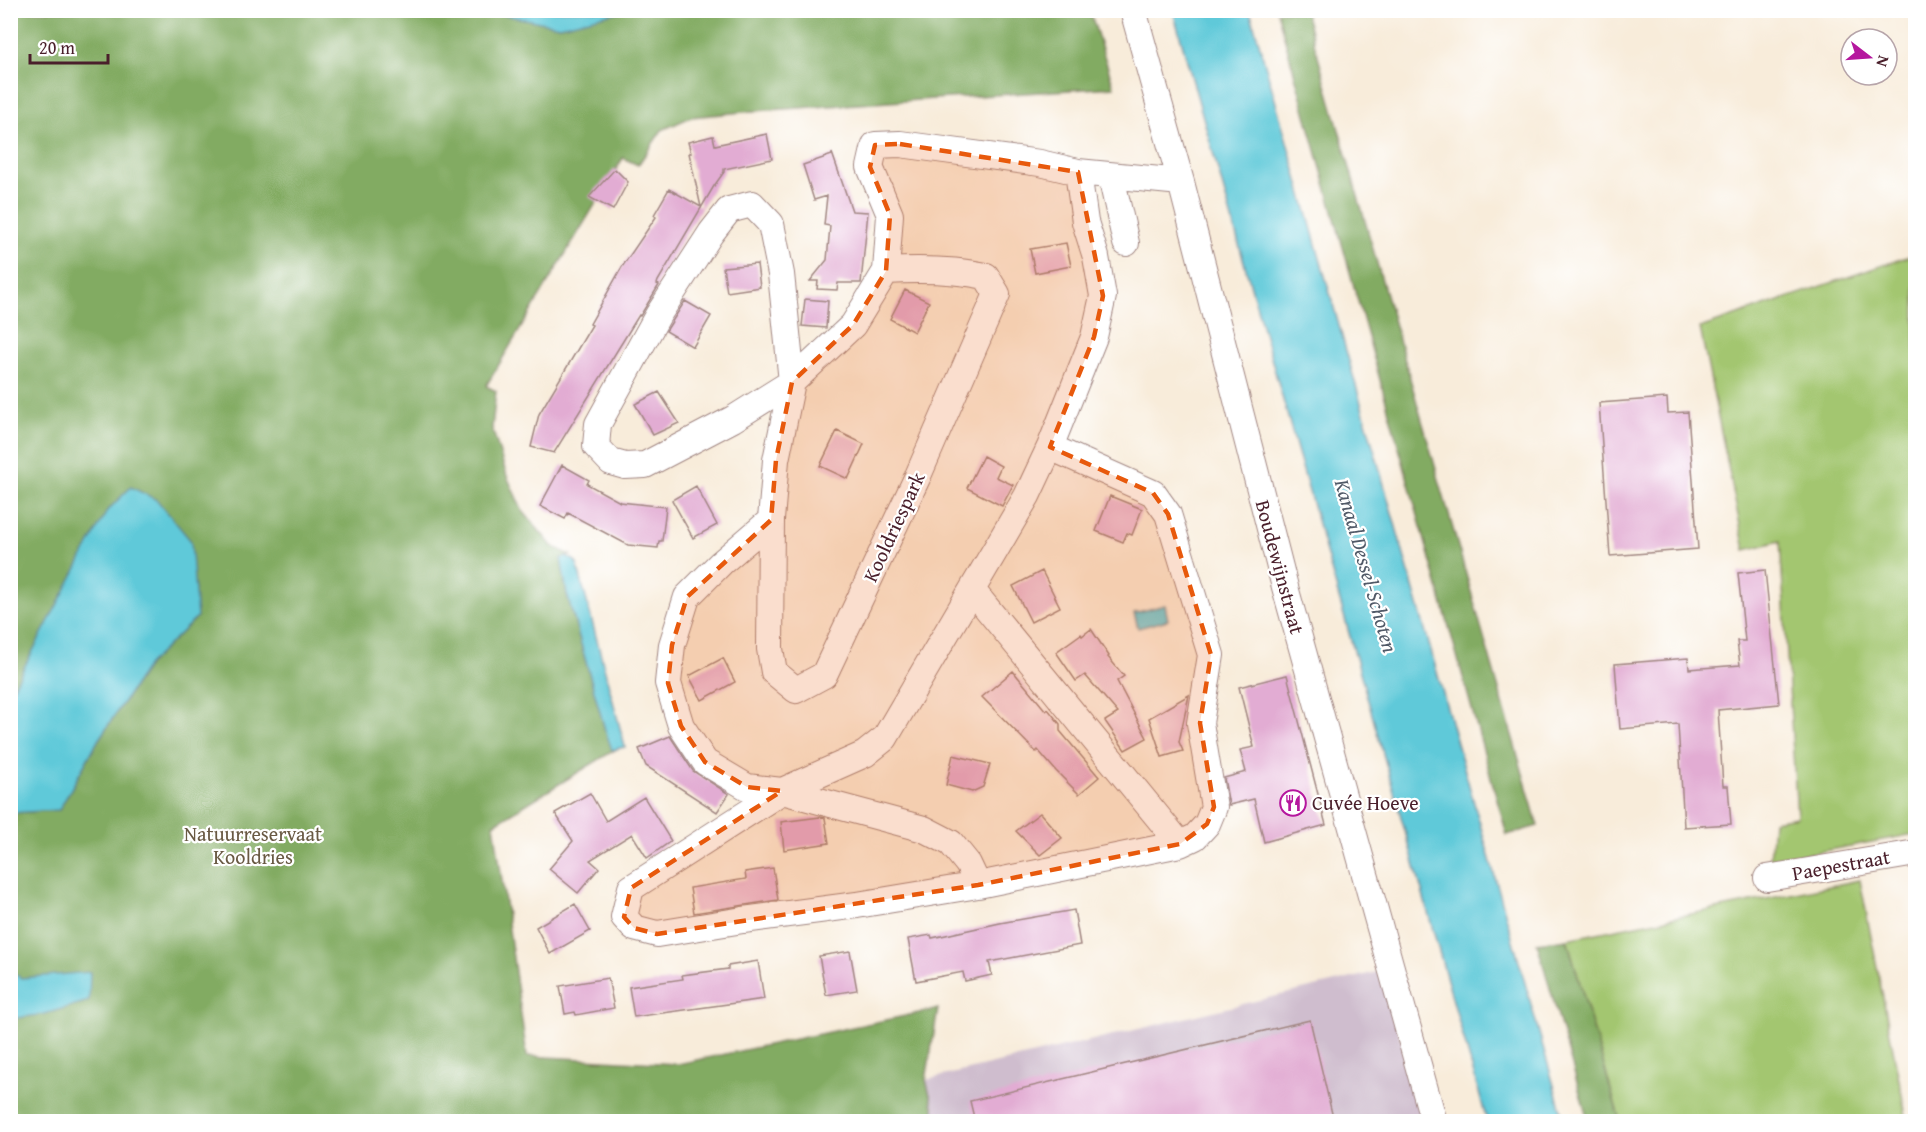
<svg xmlns="http://www.w3.org/2000/svg" width="1926" height="1132" viewBox="0 0 1926 1132" font-family="'Gentium Book Plus',serif">
	<style>
		.industrial { fill: #cfbdce }
		.green { fill: #a3c66f; stroke: #76724d; stroke-width: 1.5 }
		.forest { fill: #82ab62; stroke: #666546; stroke-width: 1.5 }
		.water { fill: #5fc9d9; stroke: #547482; stroke-width: 1.5 }
		.building { fill: #e2acd3 }
		.lines { fill: none; stroke-linecap: round; stroke-linejoin: round }
		.minor-casing { stroke: #a18682; stroke-width: 28 }
		.minor { stroke: #fff; stroke-width: 26 }
		.marked { fill: #e8590c; fill-opacity: 0.2; stroke: #e8590c; stroke-width: 4.5; stroke-dasharray: 12 8; stroke-linejoin: round }
		.labels { text-anchor: middle; stroke-width: 4.5; stroke-linejoin: round; paint-order: stroke }
		.street-label { font-size: 20px; fill: #4a1f2b; stroke: #fff }
		.poi-label { font-size: 20px; fill: #4a1f2b; stroke: #fff; text-anchor: start }
		.park-label { font-size: 20px; fill: #695943; stroke: #fff }
		.water-label { font-size: 21px; font-style: italic; fill: #515a68; stroke: #fff }
	</style>
	<rect width="100%" height="100%" fill="#fff"/>
	<filter id="ink" filterUnits="userSpaceOnUse"><feTurbulence type="fractalNoise" baseFrequency=".0167" numOctaves="2"/><feDisplacementMap in="SourceGraphic" scale="12" xChannelSelector="R" yChannelSelector="G"/><feConvolveMatrix kernelMatrix="1 2 1 2 8 2 1 2 1" color-interpolation-filters="sRGB"/></filter>
	<filter id="wash" filterUnits="userSpaceOnUse"><feTurbulence type="fractalNoise" baseFrequency=".008" numOctaves="4" result="noise"/><feDisplacementMap in="SourceGraphic" scale="24" xChannelSelector="R" yChannelSelector="G"/><feGaussianBlur stdDeviation="1.35" result="paint"/><feColorMatrix in="noise" values="0 0 0 0 0 0 0 0 0 0 0 0 0 0 0 0 0 1.4 0 .05"/><feComposite in="paint" operator="in"/></filter>
	<g filter="url(#wash)">
		<rect width="100%" height="100%" fill="#f8ecda"/>
		<path class="industrial" d="M1381,971l44,150h-488l-11,-41z"/>
		<path class="green" d="M1915,254v580l-145,27 3,-40 24,-4 -17,-276 -35,9 -45,-222z
			M1860,880l47,241h-287l-53,-182z"/>
		<path class="forest" d="M483,10l77,16 63,-16 467,1 24,76 -360,24 -63,6 -29,13 -24,35 -15,-7 -137,228 10,5 -4,37 15,48 15,34 30,36 19,9 -10,3 6,36 38,136 13,18 -124,76 33,232 151,8 260,-55 -12,71 11,41h-926v-308l48,-3 40,-71 49,-74 49,-48 -183,67 -3,8v-681z
			M1277,11h28l233,815 -31,9z
			M1567,939l53,182h-32l-51,-178z"/>
		<path class="water" d="M483,11l140,-1v1l-63,15z
			M1173,11h77l314,1110h-77z
			M131,487l26,13 34,41 6,76 -49,48 -49,74 -40,71 -48,3v-121l96,-181z
			M566,557l8,3 3,4 48,183 -13,3 -7,-20 -38,-136 -6,-36z
			M1165,605l3,15 -30,8 -4,-15z
			M11,971l10,7 69,-6 -1,29 -44,13 -34,5z"/>
		<g id="blocks">
			<path class="building" d="M767,134l5,25 -48,10v3l-10,14 -56,95 -1,3 2,1 -19,31 -1,-1 -85,138 -23,-6 8,-33 53,-89 -2,-1 32,-57 34,-50 -2,-2 15,-26 32,18 -12,-54h2l-3,-11 25,-6 2,9z
				M832,153l20,58 16,1 -7,71h-23l-1,7 -20,-1 1,-8h-8l17,-21 3,-34 -6,-1 3,-29 -13,4 -11,-35 29,-10z
				M615,169l13,13 -15,28 -24,-13z
				M1066,243l5,23 -36,7 -5,-24z
				M757,264l3,23 -33,5 -4,-25z
				M905,290l24,12 -15,30 -24,-13z
				M805,299l23,2 -2,27 -24,-2z
				M685,301l26,15 -18,31 -27,-16z
				M659,392l20,31 -26,12 -18,-31z
				M1667,398l1,15 20,-1 10,137 -88,7 -11,-153z
				M837,431l27,13 -16,35 -28,-13z
				M983,456l18,10 -5,11 17,8 -11,21 -35,-18z
				M562,465l27,15 -2,4 33,18 46,5 -4,34h-3l-1,7 -30,-3 -60,-32 -3,6 -25,-13z
				M696,486l21,39 -24,13 -21,-38z
				M1110,496l32,13 -10,26 -5,-2 -4,9 -27,-11z
				M1765,570l14,134 -61,6 5,76h5l3,38 -47,3 -6,-103 -58,5 -5,-65 73,-6 1,11 51,-4 -3,-24h8l-7,-68z
				M1042,571l18,36 -29,15 -18,-36z
				M1091,629l18,27 -1,1 16,19 -7,5 30,57 -22,12 -20,-29 13,-8 -33,-38 -9,6 -20,-29 25,-18 1,2z
				M723,658l12,24 -33,18 -13,-24z
				M1013,671l33,40 2,-2 12,15v7l39,46 -20,17 -23,-23 -18,-21 -2,2 -54,-55z
				M1287,675l39,150 -62,17 -10,-43 -25,6 -5,-27 22,-6 -6,-22 14,-3 -15,-60z
				M1189,695l-10,47 4,9 -21,6 -13,-39z
				M670,736l23,35 36,23 -12,18 -71,-46 -7,-17z
				M953,755l37,9 -7,23 -11,5 -26,-7z
				M590,793l16,28 38,-24 27,44 -24,17 -15,-24 -42,26 9,8 -21,25 -29,-24 24,-28 -18,-28z
				M1040,813l22,25 -22,17 -24,-24z
				M820,817l5,1 4,25 -45,7 -3,-28z
				M773,868l5,32 -84,13 -4,-25 56,-9 -1,-7z
				M575,904l15,27 -40,23 -14,-27z
				M1074,910l6,35 -91,17 3,13 -27,6 -2,-9 -47,9 -8,-42 23,-4 1,3 68,-15z
				M850,951l7,39 -31,5 -7,-39z
				M758,961l6,38 -130,18 -5,-30 54,-8 -1,-4 46,-6v-3z
				M608,978l6,30 -38,7 -1,-3 -10,2 -5,-28z
				M1310,1020l24,102h-359l-5,-21z"/>
		</g>
	</g>
	<g filter="url(#ink)">
		<use href="#blocks" fill-opacity="0" stroke="#a18682" stroke-width="1.5"/>
		<g class="lines">
			<g class="minor-casing">
				<path id="minor" d="M1133,10l48,172 104,405 149,535
					M1111,176l15,67
					M886,271c34,-2 66,-2 100,5l11,18 -80,184 -93,197 -28,15 -22,-18 -4,-23 1,-129 5,-60 16,-78 -11,-108 -10,-50 -19,-20 -23,6 -18,23 -53,82 -60,109 -2,22 15,16 14,4 20,-1 88,-46 59,-37 61,-57 33,-54 4,-56 -20,-48 5,-22 25,-1 140,19 38,9 103,10
					M1050,447l-23,49 -142,242 -20,16 -83,37 -151,97 -7,29 10,11 23,6 86,-14 114,-15 121,-20 202,-41 15,-7 12,-13 7,-17 -14,-84 11,-68 -43,-141 -15,-21 -103,-46 44,-110 9,-41 -7,-39 -11,-35 -7,-50
					M771,520l-50,43 -34,34 -15,48 -4,38 13,43 24,36 42,25 35,4 142,38 27,14 17,21 10,21
					M972,590l208,254
					M1767,878l149,-25"/>
			</g>
			<use href="#minor" class="minor"/>
		</g>
	</g>
	<path class="marked" d="M900,144l178,28 25,124 -9,41 -44,110 103,46 15,21 43,141 -11,68 14,84 -7,17 -27,20 -202,41 -321,49 -23,-6 -10,-11 7,-29 151,-97 -35,-4 -42,-25 -24,-36 -13,-43 4,-38 15,-48 84,-77 5,-60 16,-78 61,-57 33,-54 4,-56 -20,-48 5,-22z"/>
	<defs>
		<g id="restaurant-ring" transform="scale(1.35)"><circle r="9.5" fill="#fff" stroke="#b5179e" stroke-width="1.5"/><path d="M-5-6h1v4h1v-4h1v4h1v-4h1v5L-1.5 .5V6h-2V.5L-5-1ZM5-6V6H3V1.5H1.5Q1.5-4 5-6Z" fill="#b5179e"/></g>
	</defs>
	<g fill-rule="evenodd">
		<use href="#restaurant-ring" x="1293" y="803"/>
	</g>
	<g class="labels">
		<g class="street-label">
			<text transform="translate(894 527) rotate(-65)" y="7">Kooldriespark</text>
			<text transform="translate(1280 567) rotate(75)" y="7">Boudewijnstraat</text>
			<text transform="translate(1841 865) rotate(-10)" y="7">Paepestraat</text>
		</g>
		<g class="poi-label">
			<text x="1312" y="810">Cuvée Hoeve</text>
		</g>
		<g class="park-label">
			<text x="253" y="841">Natuurreservaat<tspan x="253" dy="23">Kooldries</tspan></text>
		</g>
		<g class="water-label">
			<text transform="translate(1366 566) rotate(74)" y="7">Kanaal Dessel-Schoten</text>
		</g>
	</g>
	<rect width="1926" height="1132" fill="none" stroke="#fff" stroke-width="36"/>
	<g transform="translate(1869 57) rotate(107)"><circle r="28" fill="#ffffff" stroke="#b7a5aa" stroke-width="1.5"/>
	<path d="M0-4.5L10 22L0 15L-10 22Z" fill="#b5179e"/>
	<text y="-9" font-size="16" font-weight="bold" text-anchor="middle" fill="#4a1f2b">N</text>
	</g>
	<path d="M30 54v9h78v-9" fill="none" stroke="#4a1f2b" stroke-width="3"/>
	<text x="39" y="54" font-size="18" fill="#4a1f2b" stroke="#ffffff" stroke-width="4.5" paint-order="stroke">20 m</text>
</svg>
